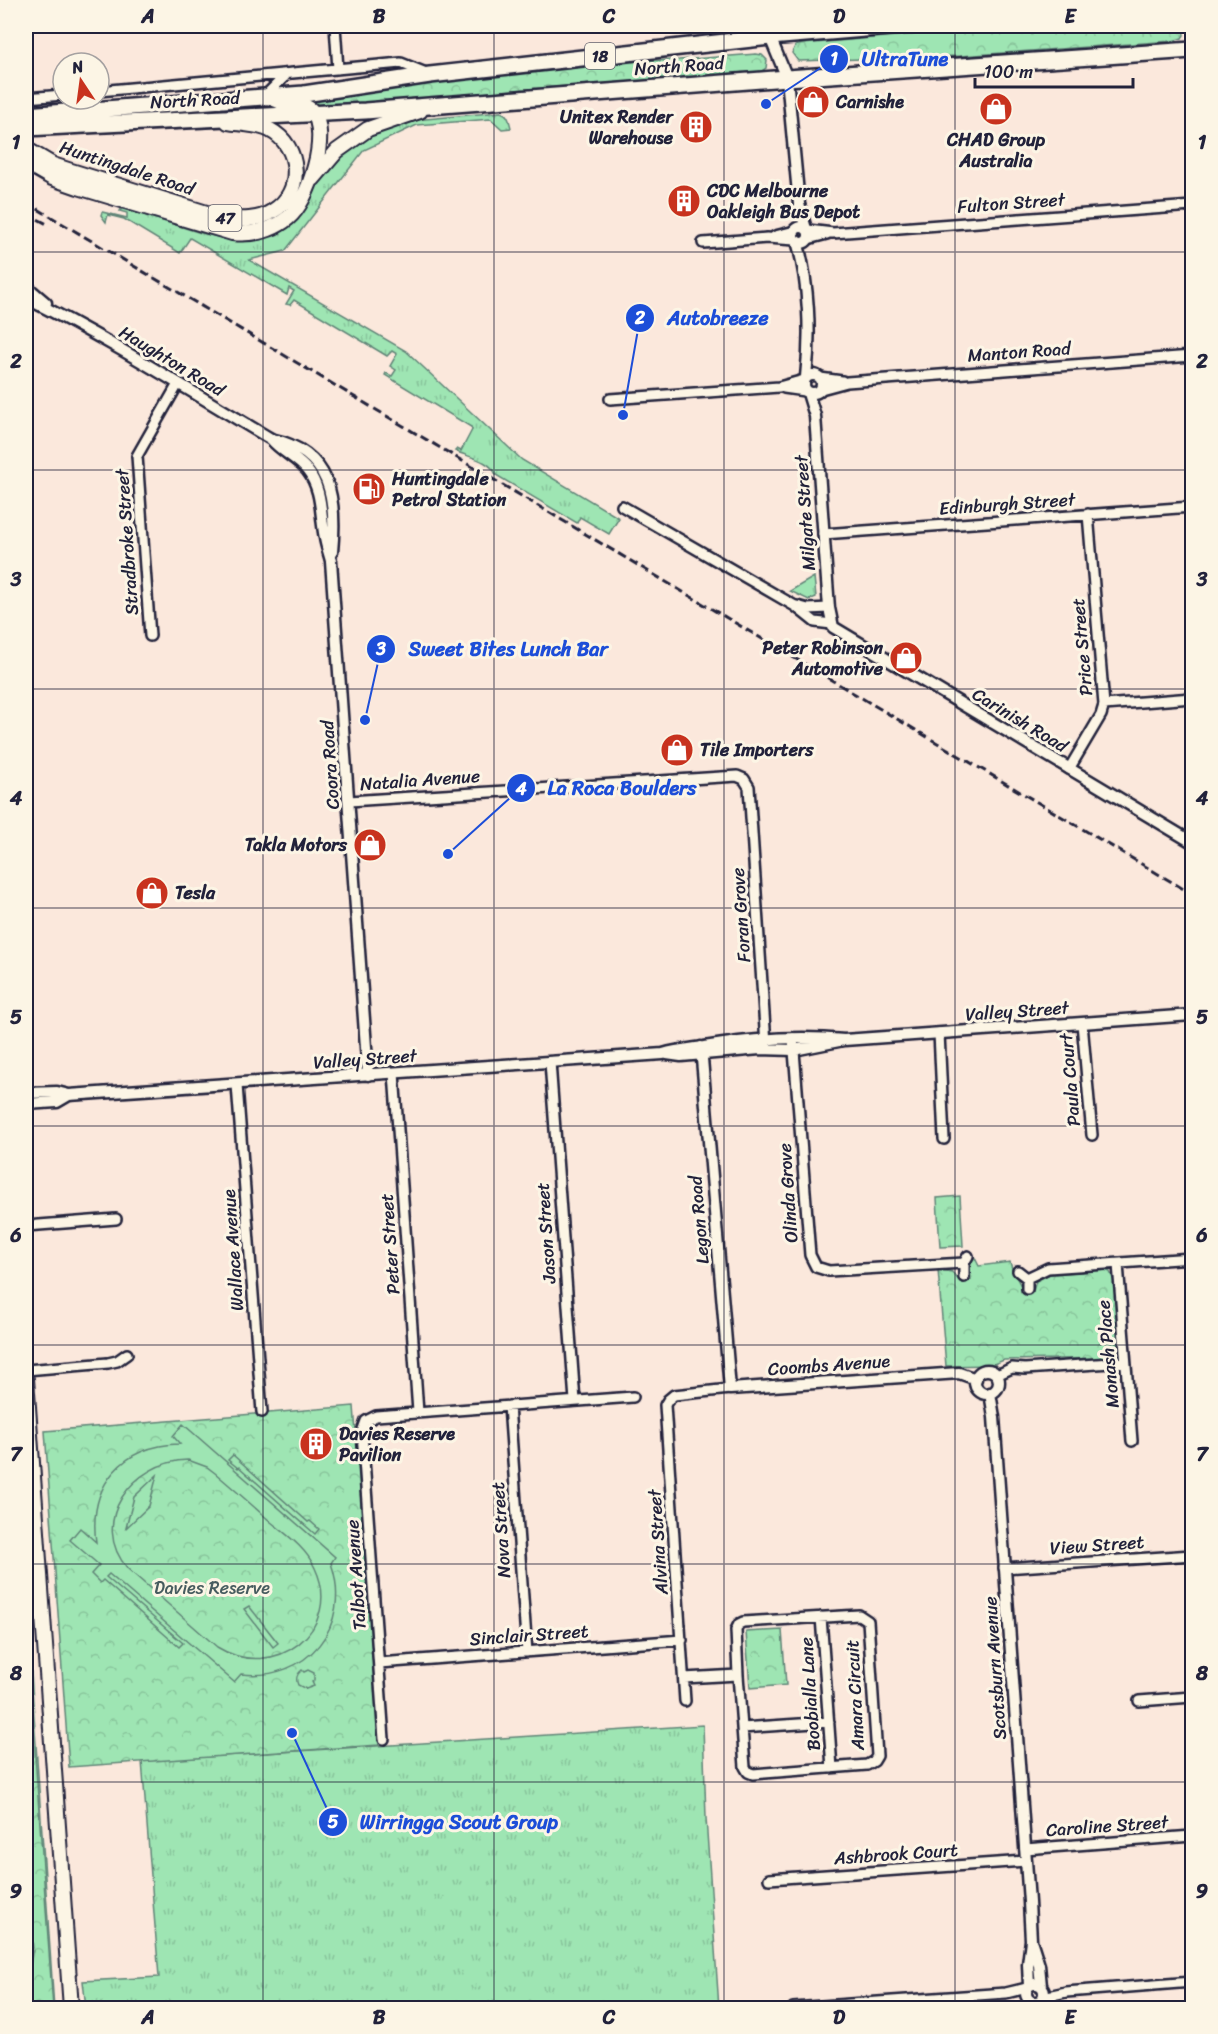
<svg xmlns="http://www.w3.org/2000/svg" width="1218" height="2034" viewBox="0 0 1218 2034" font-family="Sriracha,sans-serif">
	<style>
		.grass { fill: url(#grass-tufts); stroke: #608477; stroke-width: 1.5 }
		.forest { fill: url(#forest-crowns); stroke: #608477; stroke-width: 1.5 }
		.pitch { fill: #9ee5b3; stroke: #608477; stroke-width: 1.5; fill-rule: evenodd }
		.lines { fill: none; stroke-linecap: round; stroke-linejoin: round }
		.minor-casing { stroke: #22223b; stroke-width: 14 }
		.tertiary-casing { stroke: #22223b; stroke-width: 15 }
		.primary-casing { stroke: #22223b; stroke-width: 18 }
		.trunk-casing { stroke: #22223b; stroke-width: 20 }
		.minor { stroke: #fcf5e5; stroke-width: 9 }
		.tertiary { stroke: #fcf5e5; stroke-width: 10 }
		.primary { stroke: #fcf5e5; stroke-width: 14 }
		.trunk { stroke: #fcf5e5; stroke-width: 15 }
		.rail { stroke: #22223b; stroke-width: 3; stroke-dasharray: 9 4.5; stroke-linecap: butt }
		.grid { fill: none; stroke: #22223b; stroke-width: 1.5; stroke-opacity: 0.55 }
		.labels { text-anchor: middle; stroke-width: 6; stroke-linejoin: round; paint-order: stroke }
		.shield { fill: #fcf5e5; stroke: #63616e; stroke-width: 1.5 }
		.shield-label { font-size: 16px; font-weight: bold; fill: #22223b }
		.street-label { font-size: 18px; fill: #22223b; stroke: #fcf5e5 }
		.poi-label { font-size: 18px; font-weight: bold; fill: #22223b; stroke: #fcf5e5; text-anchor: start }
		.park-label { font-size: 18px; fill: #475c5f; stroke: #fcf5e5 }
		.leader { fill: none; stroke: #1d4ed8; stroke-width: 2 }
		.callout-dot { fill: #1d4ed8; stroke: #fcf5e5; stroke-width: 2 }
		.mark-label { font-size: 18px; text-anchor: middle; font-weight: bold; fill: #fff }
		.callout-label { font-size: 20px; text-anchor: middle; font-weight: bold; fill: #1d4ed8; stroke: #fcf5e5; stroke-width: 6; stroke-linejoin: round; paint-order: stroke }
		.neatline { fill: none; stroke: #22223b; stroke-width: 2 }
		.grid-label { font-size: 20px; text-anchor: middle; font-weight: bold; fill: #22223b }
	</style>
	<defs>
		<pattern id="grass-tufts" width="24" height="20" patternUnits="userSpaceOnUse" patternTransform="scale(1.5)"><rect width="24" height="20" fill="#9ee5b3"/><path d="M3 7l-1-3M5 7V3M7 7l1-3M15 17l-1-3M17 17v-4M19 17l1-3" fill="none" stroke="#88c49b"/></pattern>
		<pattern id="forest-crowns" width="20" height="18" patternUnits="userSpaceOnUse" patternTransform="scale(1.5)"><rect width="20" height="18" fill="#9ee5b3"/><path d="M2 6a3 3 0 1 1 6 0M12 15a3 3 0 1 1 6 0" fill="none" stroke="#88c49b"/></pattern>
	</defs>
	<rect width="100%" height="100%" fill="#fbe8dc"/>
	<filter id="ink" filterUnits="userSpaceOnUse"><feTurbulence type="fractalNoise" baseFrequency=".0167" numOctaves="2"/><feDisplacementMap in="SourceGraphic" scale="12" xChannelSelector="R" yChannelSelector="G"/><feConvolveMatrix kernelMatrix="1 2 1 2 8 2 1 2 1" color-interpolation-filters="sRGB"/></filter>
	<g filter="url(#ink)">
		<path class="grass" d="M501,112c8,3 8,8 10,16l-9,1 -11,-10 -74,6 -53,25 -79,101 -36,9 157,91 116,109 97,58 -10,16 -29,-17 -3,6 -81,-48c-5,-15 -28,-18 -41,-24l2,-2 4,2 11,-21 -1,-3 -86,-52 1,-2 6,3 4,-6 -6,-4 7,-12 -5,-3 -5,5 -93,-56 -4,5 -4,-1 8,-13 -5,-3 -2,7 -97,-57 -10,15 -56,-34 -16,-4 -2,7 -5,-7 1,-3 25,6v-5l-7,-2 2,-3 79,25 25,6h21l51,-24 12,-17 13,-23 16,-19 26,-19 39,-16z
			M814,577l2,20 -7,3 -19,-9z
			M26,1599l28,409h-28z
			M703,1725l3,93 13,190h-633l-3,-27 76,-4 -17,-216z"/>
		<path class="forest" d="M1014,26h169l1,9 -2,3 -9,3 -213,15 -162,5 -6,-8 3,-7 7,-2z
			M756,54l6,1 5,5 -1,8 -6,4 -246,18 -187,18 -22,-5h-11l69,-13 245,-29 71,-1z
			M960,1196l3,50 -23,1 -3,-49z
			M974,1256l5,10 31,-4c3,12 10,20 14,31l9,-2 3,-10 14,-7 55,-4 5,2 4,9 5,68 -4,6 -7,3 -104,2 -13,5 -45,1 -8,-96 14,2 8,10 11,-2 -2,-11z
			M354,1406l25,339 -310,22 -24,-336z
			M26,1628l27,380h-27v-18l7,-42 -7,-62z
			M782,1630l4,55 -36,3 -4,-56z"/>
		<path class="pitch" d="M183,1424l152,133 -4,6c22,63 -24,119 -90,111l-7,8 -125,-108 -3,3 77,66 -4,4 -76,-67 -3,3 -9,-9 8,-9 -29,-25 10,-12 16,14c-8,-57 27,-97 84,-98l-7,-8zM188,1460l19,7 8,6c19,16 37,32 56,49 16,13 35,26 44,46 29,61 -40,115 -98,79l-89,-78c-41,-47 5,-108 60,-109z
			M233,1455l75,67 2,-1 9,8 -4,5 -76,-67 -1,1 -10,-8z
			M157,1475l-8,31 -23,22 8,-31z
			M249,1606l29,37 -5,4 -29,-38z
			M302,1670l2,2 4,-2 6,3v7l-2,2 2,4 -8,3 -8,-4c-3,-7 -1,-11 4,-15z"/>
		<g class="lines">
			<g class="minor-casing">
				<path id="minor" d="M335,26l3,43
					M99,91l302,-28 25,10
					M265,96l22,-22
					M26,98l37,-3
					M808,230l25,3 359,-27
					M775,236l20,-5
					M808,239l19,-5
					M703,243l64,-5 28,2
					M820,378l22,3
					M784,388l21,3
					M821,389l26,-7 345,-26
					M610,399l169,-12 25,-7
					M622,506l173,100 20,16 17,2
					M823,534l369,-27
					M797,606l11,3 21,-1
					M150,636l-13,-180 41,-72
					M1104,705l88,-7
					M1069,769l32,-54 3,-10 -16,-191
					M349,801l388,-25 7,3 5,8 17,257
					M1082,1023l10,112
					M939,1033l5,106
					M793,1038l17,217 6,12 13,4 135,-8
					M550,1062l25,339
					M394,1073l24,339
					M237,1085l25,327
					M26,1226l90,-7
					M1118,1264l14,177
					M1018,1271l9,7v11
					M964,1277v-14l4,-7
					M1027,1278l21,-10 144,-10
					M26,1370l82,-7 9,-2 10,-7
					M997,1375l15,-7 13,1 100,-7
					M509,1406l18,246
					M1004,1568l188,-13
					M821,1617l11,151
					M379,1663l303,-23
					M684,1678l54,-3 7,92 3,5 5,2 114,-9 7,-4 3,-5 -9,-135 -9,-6 -116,7 -4,2 -3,6 2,45
					M685,1701l-20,-296 3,-5 6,-5 56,-6
					M1139,1701l53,-4
					M742,1728l87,-6
					M384,1739l-22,-307 4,-11 10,-5 257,-19
					M1025,1849l167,-13
					M769,1879l257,-18
					M1043,1997l23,-5 126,-10
					M793,2008l213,-15 21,-5"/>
			</g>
			<g class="tertiary-casing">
				<path id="tertiary" d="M770,37l17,41 12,126 7,25
					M793 235a8 8 0 1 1 16 0a8 8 0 1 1-16 0Z
					M797,241c12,42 14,93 9,136
					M26,286l20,17
					M26,298c84,42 164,93 245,141 61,13 66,60 61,113
					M804 384a9 9 0 1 1 18 0a9 9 0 1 1-18 0Z
					M808,393l7,23 14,192 4,19 359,215
					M271,439c11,13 26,19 36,31 16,20 13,44 18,68 1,7 4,15 6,23l37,514
					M701,1047l29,342 229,-16 17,6
					M667,1054l14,2 79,-7 34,1 50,-10 348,-25
					M26,1093l31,-1 12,3 594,-41c14,-4 27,-5 41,-7 47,-8 93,-12 140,-7
					M26,1104l31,-2 12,-7
					M975 1382a12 12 0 1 1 24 0a12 12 0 1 1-24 0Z
					M990,1393l4,24 35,485 2,38 -3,24 1,22
					M1032,1943l7,22 2,21
					M1026 1993a9 9 0 1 1 18 0a9 9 0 1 1-18 0Z"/>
			</g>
			<g class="primary-casing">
				<path id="primary" d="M26,149l27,16 15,5 155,48c18,2 35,3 50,-7 31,-18 28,-65 -3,-81 -12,-6 -29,-6 -42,-8
					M26,163l26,15 26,9 154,46c20,2 40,-2 56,-15 21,-17 43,-85 24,-107 -7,-8 -17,-3 -26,-7 -6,-2 -11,-5 -17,-7
					M313,179l24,-28 31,-22 52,-18
					M26,1379l45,629"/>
			</g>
			<g class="trunk-casing">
				<path id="trunk" d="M26,115l278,-21 126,-19 340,-38 130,-11
					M26,128l339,-17 422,-33 405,-28"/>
			</g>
			<use href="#minor" class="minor"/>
			<use href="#tertiary" class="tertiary"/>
			<use href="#primary" class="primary"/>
			<use href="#trunk" class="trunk"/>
			<path class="rail" d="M26,202l1166,692
				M26,213l23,12"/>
		</g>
	</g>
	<path class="grid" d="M263,26v1982M494,26v1982M724,26v1982M955,26v1982M26,252h1166M26,470h1166M26,689h1166M26,908h1166M26,1126h1166M26,1345h1166M26,1564h1166M26,1782h1166"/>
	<defs>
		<g id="shop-disc" transform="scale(1.725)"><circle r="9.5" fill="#c8321e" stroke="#fcf5e5"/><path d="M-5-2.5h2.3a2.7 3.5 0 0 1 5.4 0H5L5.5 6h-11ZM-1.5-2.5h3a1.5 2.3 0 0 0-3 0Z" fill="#fff"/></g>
		<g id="building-disc" transform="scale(1.725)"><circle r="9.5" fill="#c8321e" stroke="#fcf5e5"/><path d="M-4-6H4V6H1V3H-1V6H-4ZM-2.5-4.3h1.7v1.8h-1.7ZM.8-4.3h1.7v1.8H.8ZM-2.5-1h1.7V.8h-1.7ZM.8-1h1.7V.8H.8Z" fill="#fff"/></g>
		<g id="fuel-disc" transform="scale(1.725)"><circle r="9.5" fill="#c8321e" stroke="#fcf5e5"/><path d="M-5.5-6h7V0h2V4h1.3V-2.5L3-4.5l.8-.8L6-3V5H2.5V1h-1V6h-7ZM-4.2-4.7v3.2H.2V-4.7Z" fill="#fff"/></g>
	</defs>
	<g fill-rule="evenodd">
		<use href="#shop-disc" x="813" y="102"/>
		<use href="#shop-disc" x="996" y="109"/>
		<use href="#building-disc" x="696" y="127"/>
		<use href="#building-disc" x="684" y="201"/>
		<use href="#fuel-disc" x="369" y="489"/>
		<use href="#shop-disc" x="906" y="658"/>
		<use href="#shop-disc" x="677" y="750"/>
		<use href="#shop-disc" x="370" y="845"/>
		<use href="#shop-disc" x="152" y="893"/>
		<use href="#building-disc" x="316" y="1444"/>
	</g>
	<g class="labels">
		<g class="shield">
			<rect x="585" y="43" width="30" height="26" rx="4.5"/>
			<rect x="208.5" y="205" width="33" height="26" rx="4.5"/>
		</g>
		<g class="shield-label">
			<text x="600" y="62">18</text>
			<text x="225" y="224">47</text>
		</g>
		<g class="street-label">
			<text transform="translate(679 66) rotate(-4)" y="6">North Road</text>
			<text transform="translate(195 100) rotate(-3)" y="6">North Road</text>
			<text transform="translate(127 168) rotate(18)" y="6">Huntingdale Road</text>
			<text transform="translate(1011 203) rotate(-4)" y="6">Fulton Street</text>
			<text transform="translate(1019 352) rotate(-4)" y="6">Manton Road</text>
			<text transform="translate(172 361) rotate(31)" y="6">Haughton Road</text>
			<text transform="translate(1007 504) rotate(-4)" y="6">Edinburgh Street</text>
			<text transform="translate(805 513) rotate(-94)" y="6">Milgate Street</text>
			<text transform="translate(127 542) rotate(-94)" y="6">Stradbroke Street</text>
			<text transform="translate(1082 647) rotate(-95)" y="6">Price Street</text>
			<text transform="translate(1020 720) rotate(31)" y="6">Carinish Road</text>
			<text transform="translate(330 765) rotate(-94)" y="6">Coora Road</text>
			<text transform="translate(420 780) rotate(-4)" y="6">Natalia Avenue</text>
			<text transform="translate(741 915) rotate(-94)" y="6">Foran Grove</text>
			<text transform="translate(1017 1011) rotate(-4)" y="6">Valley Street</text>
			<text transform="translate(365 1059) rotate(-4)" y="6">Valley Street</text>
			<text transform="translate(1070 1080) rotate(-95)" y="6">Paula Court</text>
			<text transform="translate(788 1193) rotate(-94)" y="6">Olinda Grove</text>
			<text transform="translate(699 1220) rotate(-95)" y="6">Legon Road</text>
			<text transform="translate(546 1233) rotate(-94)" y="6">Jason Street</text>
			<text transform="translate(390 1244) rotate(-94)" y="6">Peter Street</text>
			<text transform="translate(233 1250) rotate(-94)" y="6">Wallace Avenue</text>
			<text transform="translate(1108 1354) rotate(-95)" y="6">Monash Place</text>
			<text transform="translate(829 1365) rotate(-4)" y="6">Coombs Avenue</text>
			<text transform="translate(501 1530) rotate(-94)" y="6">Nova Street</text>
			<text transform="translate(658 1542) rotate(-94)" y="6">Alvina Street</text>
			<text transform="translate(1097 1545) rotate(-4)" y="6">View Street</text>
			<text transform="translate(356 1575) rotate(-94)" y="6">Talbot Avenue</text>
			<text transform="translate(529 1635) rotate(-4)" y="6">Sinclair Street</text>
			<text transform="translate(995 1668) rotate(-94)" y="6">Scotsburn Avenue</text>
			<text transform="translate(810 1694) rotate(-94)" y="6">Boobialla Lane</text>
			<text transform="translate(855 1695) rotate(-93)" y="6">Amara Circuit</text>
			<text transform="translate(1107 1826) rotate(-4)" y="6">Caroline Street</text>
			<text transform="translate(896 1854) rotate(-4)" y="6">Ashbrook Court</text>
		</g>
		<g class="poi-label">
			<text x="836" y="108">Carnishe</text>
			<text x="673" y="123" text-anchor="end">Unitex Render<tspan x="673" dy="21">Warehouse</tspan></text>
			<text x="996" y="146" text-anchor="middle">CHAD Group<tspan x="996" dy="21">Australia</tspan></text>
			<text x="707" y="197">CDC Melbourne<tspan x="707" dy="21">Oakleigh Bus Depot</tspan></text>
			<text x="392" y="485">Huntingdale<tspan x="392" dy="21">Petrol Station</tspan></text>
			<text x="883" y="654" text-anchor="end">Peter Robinson<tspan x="883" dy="21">Automotive</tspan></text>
			<text x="700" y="756">Tile Importers</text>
			<text x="347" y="851" text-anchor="end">Takla Motors</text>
			<text x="175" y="899">Tesla</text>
			<text x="339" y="1440">Davies Reserve<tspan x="339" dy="21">Pavilion</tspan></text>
		</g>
		<g class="park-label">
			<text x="212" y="1594">Davies Reserve</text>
		</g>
	</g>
	<path class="leader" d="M766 104L834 59M623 415L640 318M365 720L381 649M448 854L521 788M292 1733L333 1822"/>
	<g class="callout-dot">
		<circle cx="766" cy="104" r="6"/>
		<circle cx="623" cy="415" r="6"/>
		<circle cx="365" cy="720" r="6"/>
		<circle cx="448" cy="854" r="6"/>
		<circle cx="292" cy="1733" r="6"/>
		<circle cx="834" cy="59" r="15"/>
		<circle cx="640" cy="318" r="15"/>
		<circle cx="381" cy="649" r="15"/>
		<circle cx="521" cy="788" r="15"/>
		<circle cx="333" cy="1822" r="15"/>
	</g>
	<g class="mark-label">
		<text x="834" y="65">1</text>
		<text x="640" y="324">2</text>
		<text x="381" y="655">3</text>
		<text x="521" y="795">4</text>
		<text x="333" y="1828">5</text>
	</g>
	<g class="callout-label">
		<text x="905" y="66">UltraTune</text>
		<text x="718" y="325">Autobreeze</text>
		<text x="508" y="656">Sweet Bites Lunch Bar</text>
		<text x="622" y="795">La Roca Boulders</text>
		<text x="459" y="1829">Wirringga Scout Group</text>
	</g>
	<rect width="1218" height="2034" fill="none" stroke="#fcf5e5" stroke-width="66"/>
	<g transform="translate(81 81) rotate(347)"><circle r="28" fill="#fcf5e5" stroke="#a5a1a1" stroke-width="1.5"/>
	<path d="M0-4.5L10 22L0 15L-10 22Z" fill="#c8321e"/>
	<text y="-9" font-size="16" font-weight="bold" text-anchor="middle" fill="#22223b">N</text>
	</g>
	<path d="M975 78v9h158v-9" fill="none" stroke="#22223b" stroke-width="3"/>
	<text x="984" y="78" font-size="18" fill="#22223b" stroke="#fcf5e5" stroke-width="4.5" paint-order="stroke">100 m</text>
	<rect x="33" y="33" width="1152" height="1968" class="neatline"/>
	<g class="grid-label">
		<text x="148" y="23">A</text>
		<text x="379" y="23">B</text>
		<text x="609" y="23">C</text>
		<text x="839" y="23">D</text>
		<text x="1070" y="23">E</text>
		<text x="16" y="149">1</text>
		<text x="1202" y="149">1</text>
		<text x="16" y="368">2</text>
		<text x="1202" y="368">2</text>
		<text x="16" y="586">3</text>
		<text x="1202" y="586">3</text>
		<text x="16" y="805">4</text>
		<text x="1202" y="805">4</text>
		<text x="16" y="1024">5</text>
		<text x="1202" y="1024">5</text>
		<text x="16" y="1242">6</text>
		<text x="1202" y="1242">6</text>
		<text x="16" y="1461">7</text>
		<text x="1202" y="1461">7</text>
		<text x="16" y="1680">8</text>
		<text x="1202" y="1680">8</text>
		<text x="16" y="1898">9</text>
		<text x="1202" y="1898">9</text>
		<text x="148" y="2024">A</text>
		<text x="379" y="2024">B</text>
		<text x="609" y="2024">C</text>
		<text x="839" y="2024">D</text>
		<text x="1070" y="2024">E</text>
	</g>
</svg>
